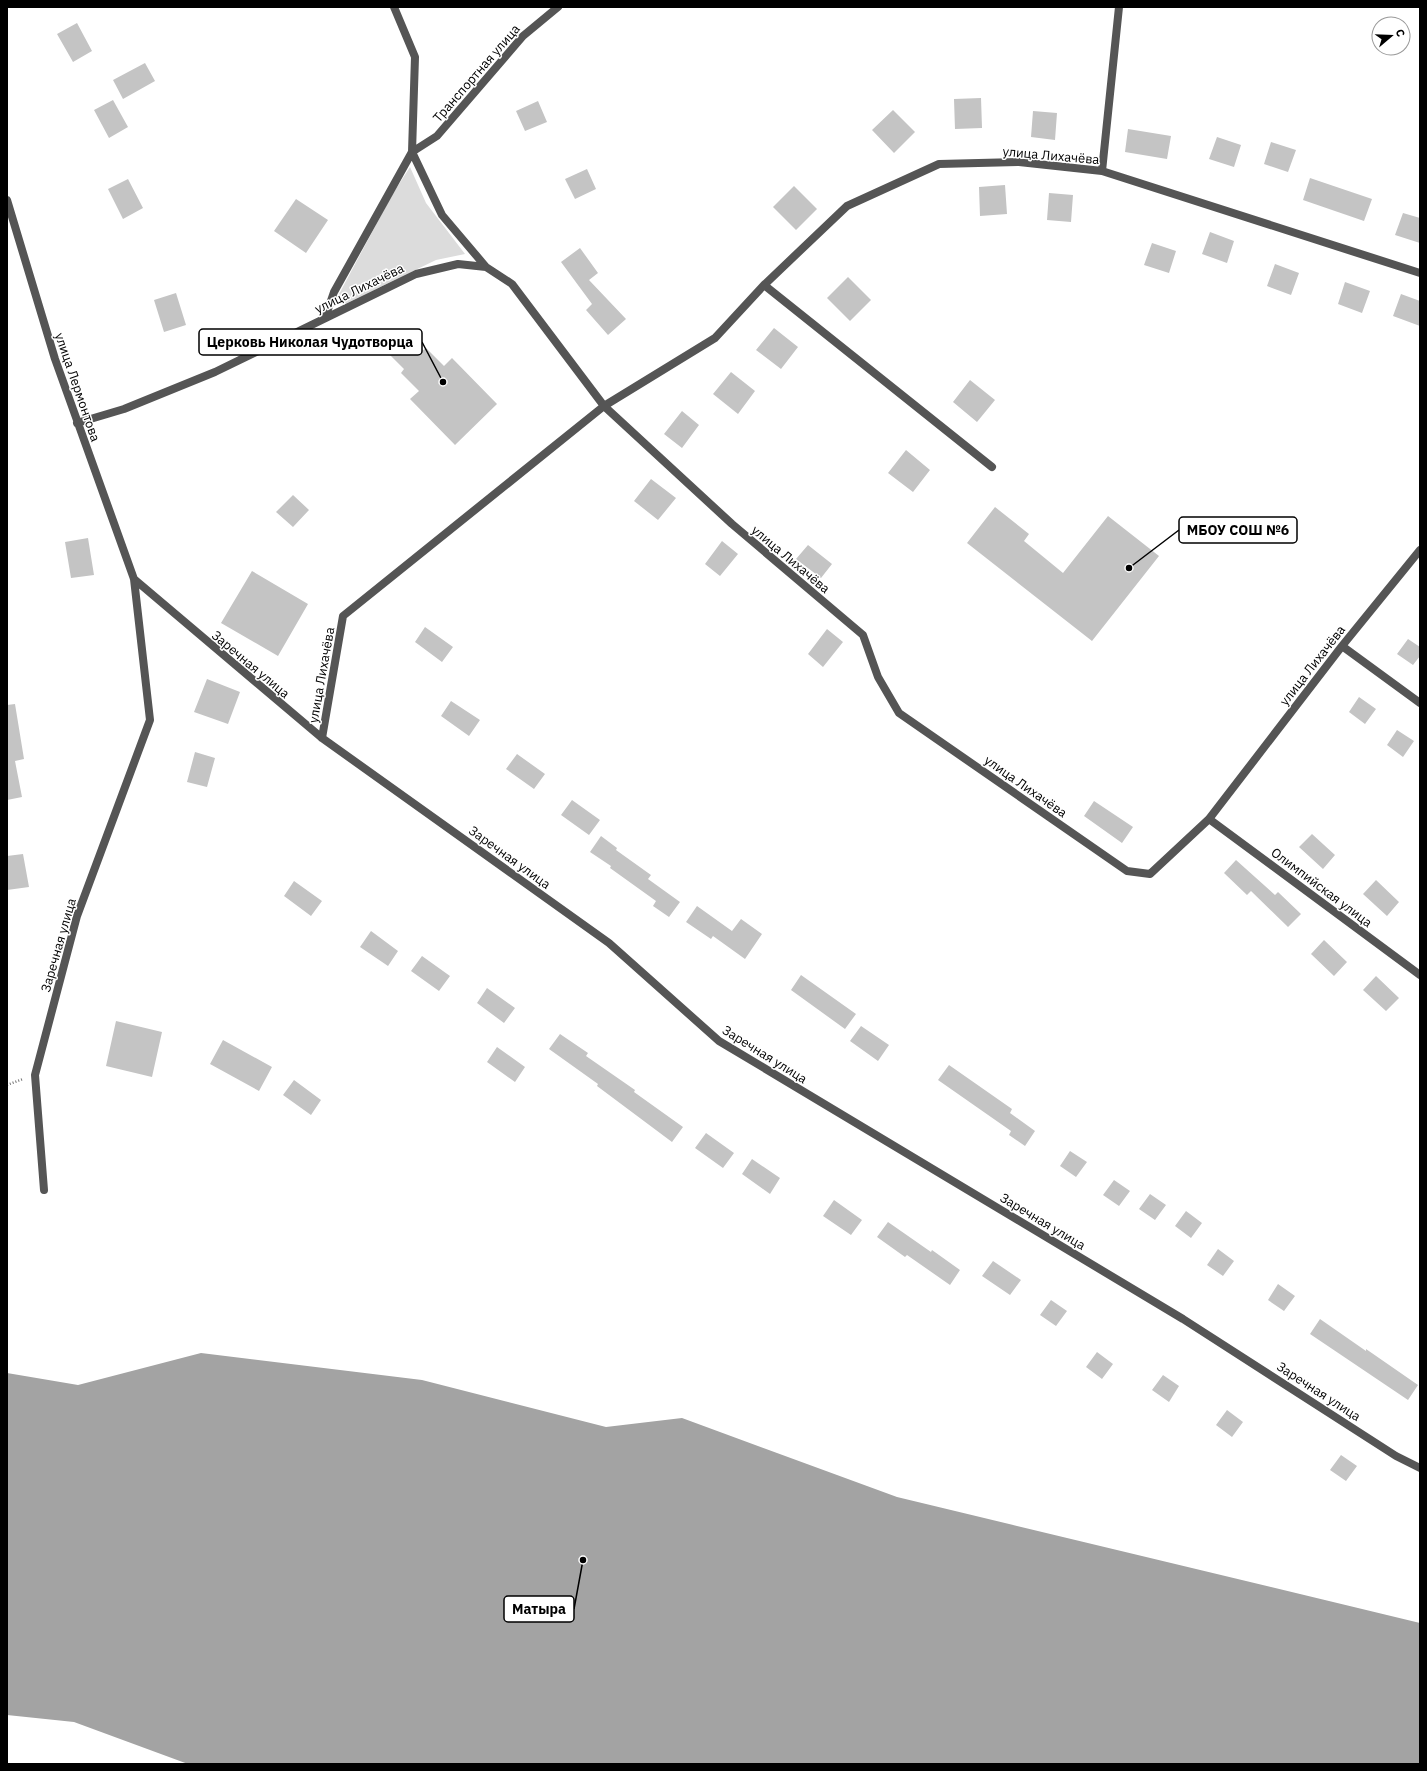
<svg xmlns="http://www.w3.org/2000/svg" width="1427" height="1771" viewBox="0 0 1427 1771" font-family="'IBM Plex Sans',sans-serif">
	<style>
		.green { fill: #dcdcdc }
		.water { fill: #a3a3a3 }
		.building { fill: #c4c4c4 }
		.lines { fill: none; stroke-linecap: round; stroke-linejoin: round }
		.path { stroke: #777; stroke-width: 2.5; stroke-dasharray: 1 2; stroke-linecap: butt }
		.street { stroke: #555; stroke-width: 8 }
		.labels { text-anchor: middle; stroke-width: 3; stroke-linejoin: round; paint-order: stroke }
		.street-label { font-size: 13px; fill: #000; stroke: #fff }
		.leader { fill: none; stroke: #000; stroke-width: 1.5 }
		.callout-dot { fill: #000; stroke: #fff; stroke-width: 1.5 }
		.callout { fill: #fff; stroke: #000; stroke-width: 1.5 }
		.callout-label { font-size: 14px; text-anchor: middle; font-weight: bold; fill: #000 }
	</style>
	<rect width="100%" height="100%" fill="#fff"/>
	<path class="green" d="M410,167l16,36 39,51 -29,6 -93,45 -5,-9 54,-101z"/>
	<path class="water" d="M201,1353l221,27 184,47 76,-9 215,79 523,126v141h-1232l-114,-42 -67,-7v-342l71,12z"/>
	<path class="building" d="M77,23l15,28 -19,11 -16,-28z
		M145,63l10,18 -32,18 -10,-19z
		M981,98l1,30 -27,1 -1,-30z
		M113,100l15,27 -19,11 -15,-28z
		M538,101l9,21 -22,9 -9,-20z
		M893,110l22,22 -21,21 -22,-23z
		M1033,111l24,2 -2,27 -24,-3z
		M1128,129l43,7 -4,23 -42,-7z
		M1217,137l24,8 -7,22 -25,-8z
		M1271,142l25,8 -8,22 -24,-8z
		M587,169l9,20 -21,10 -10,-20z
		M1310,178l62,21 -8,22 -61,-21z
		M128,179l15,29 -20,11 -15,-30z
		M1005,185l2,29 -27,2 -1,-29z
		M794,186l23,23 -21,21 -23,-23z
		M1049,193l24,2 -2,27 -24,-2z
		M296,199l32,21 -22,33 -32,-22z
		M1403,213l17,5v25l-25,-8z
		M1210,232l24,9 -7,22 -25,-9z
		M1152,243l24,8 -7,22 -25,-8z
		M580,248l18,25 -9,7 37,39 -18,16 -22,-25 6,-6 -31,-42z
		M1275,264l24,9 -8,22 -24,-9z
		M848,277l23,23 -21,21 -23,-23z
		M1345,282l25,9 -8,22 -24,-9z
		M176,293l10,32 -22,7 -10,-32z
		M1401,294l19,7v25l-27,-10z
		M774,328l24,19 -17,22 -25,-19z
		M407,336l15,15 4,-3 18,18 8,-8 45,46 -42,41 -45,-46 9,-8 -18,-18 3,-4 -15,-15z
		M731,372l24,19 -17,23 -25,-20z
		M970,380l25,20 -18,22 -24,-20z
		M682,411l17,14 -17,23 -18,-14z
		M906,450l24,20 -17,22 -25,-19z
		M651,479l25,19 -18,22 -24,-19z
		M293,495l16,15 -16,17 -17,-15z
		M995,507l34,27 -5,7 39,32 45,-57 51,40 -67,85 -125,-98z
		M88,538l6,37 -23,3 -6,-36z
		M722,541l16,13 -18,22 -15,-12z
		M808,545l24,19 -11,14 -25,-19z
		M252,571l56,33 -30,52 -57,-33z
		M425,627l28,20 -11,15 -27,-20z
		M827,629l16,13 -20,25 -15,-13z
		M1408,639l12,8v9l-7,9 -16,-11z
		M207,679l33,13 -12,32 -34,-12z
		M1359,697l17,12 -11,15 -16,-12z
		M451,701l29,19 -11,16 -28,-20z
		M15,704l9,55 -9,2 7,36 -15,3v-95z
		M1397,730l17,11 -11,16 -16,-12z
		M195,752l20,6 -8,29 -20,-5z
		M517,754l28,20 -11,15 -28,-20z
		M572,800l28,20 -11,15 -28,-20z
		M1094,801l39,26 -11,16 -38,-27z
		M1312,834l23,21 -12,14 -24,-22z
		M601,836l16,12 -1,2 35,25 -3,4 32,23 -11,15 -16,-11 3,-5 -46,-33 1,-2 -21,-14z
		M23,854l6,33 -22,3v-34z
		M1236,860l39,35 3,-3 23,22 -13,13 -37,-36 -4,4 -23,-22z
		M1376,880l23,22 -12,14 -24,-22z
		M294,881l28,20 -11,15 -27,-20z
		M697,906l35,25 9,-12 21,15 -17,25 -32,-23 -2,3 -25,-17z
		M371,931l27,20 -10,15 -28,-19z
		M1324,940l23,22 -13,14 -23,-22z
		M422,956l28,20 -11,15 -28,-20z
		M801,975l55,39 -11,15 -54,-39z
		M1376,976l23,22 -13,13 -23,-21z
		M487,988l28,20 -11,15 -27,-20z
		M116,1021l46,11 -10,45 -46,-11z
		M861,1026l28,19 -11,16 -28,-20z
		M560,1034l28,19 -2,3 49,34 -1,2 49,35 -11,15 -75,-56 1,-2 -49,-35z
		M223,1040l49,27 -13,24 -49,-27z
		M497,1047l28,20 -10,15 -28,-20z
		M949,1065l63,44 -2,4 25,18 -10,15 -16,-11 2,-4 -73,-51z
		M294,1080l27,20 -10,15 -28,-20z
		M706,1133l28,20 -11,15 -28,-20z
		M1070,1151l17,11 -11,15 -16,-11z
		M752,1159l28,19 -10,16 -28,-20z
		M1114,1180l16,11 -11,15 -16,-11z
		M1150,1194l16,11 -11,15 -16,-11z
		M834,1200l28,20 -11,15 -28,-19z
		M1186,1211l16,12 -11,15 -16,-12z
		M888,1222l43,30 1,-2 28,20 -10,15 -43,-30 -2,2 -28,-20z
		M1218,1249l16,12 -11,15 -16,-11z
		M993,1261l28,19 -11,15 -28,-19z
		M1278,1284l17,12 -11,15 -16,-11z
		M1051,1300l16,11 -11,15 -16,-11z
		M1320,1319l46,32v-2l52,36 -10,15 -98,-66z
		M1097,1352l16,12 -11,15 -16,-12z
		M1163,1375l16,11 -10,16 -17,-12z
		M1227,1410l16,12 -11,15 -16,-12z
		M1341,1455l16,11 -11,15 -16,-11z"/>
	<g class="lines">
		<path class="path" d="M7,1085l16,-6"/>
		<path class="street" d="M394,7l21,50 -3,95 30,63 44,52
			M1102,171l17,-164
			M7,200l48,159 79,220 16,141 -73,196 -42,159 9,115
			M764,285l228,182
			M325,318l9,-26 78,-140 25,-16 86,-100 35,-29
			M77,423l47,-14 91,-37 201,-98 42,-10 28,3 26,17 92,122 128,118 131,111 15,42 21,36 228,158 23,3 59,-55 133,-173 78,-96
			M134,579l188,159 287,205 110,98 464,278 213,137 24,12
			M1342,646l78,57
			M322,738l21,-122 261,-210 111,-68 49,-53 83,-79 92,-42 80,-2 83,9 318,102
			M1209,819l211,156"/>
	</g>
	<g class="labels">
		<g class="street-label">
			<text transform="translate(476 73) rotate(-49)" y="5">Транспортная улица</text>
			<text transform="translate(1051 155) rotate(5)" y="5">улица Лихачёва</text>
			<text transform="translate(359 288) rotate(-26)" y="5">улица Лихачёва</text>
			<text transform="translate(78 387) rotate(71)" y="5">улица Лермонтова</text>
			<text transform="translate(791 559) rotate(40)" y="5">улица Лихачёва</text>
			<text transform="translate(251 664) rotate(40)" y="5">Заречная улица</text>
			<text transform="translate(1312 665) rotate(-52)" y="5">улица Лихачёва</text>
			<text transform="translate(321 675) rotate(-80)" y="5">улица Лихачёва</text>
			<text transform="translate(1026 786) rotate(35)" y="5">улица Лихачёва</text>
			<text transform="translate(510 857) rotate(36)" y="5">Заречная улица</text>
			<text transform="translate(1322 887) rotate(37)" y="5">Олимпийская улица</text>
			<text transform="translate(58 945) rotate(-74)" y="5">Заречная улица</text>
			<text transform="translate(765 1054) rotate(32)" y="5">Заречная улица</text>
			<text transform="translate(1043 1221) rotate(31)" y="5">Заречная улица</text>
			<text transform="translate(1319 1391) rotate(33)" y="5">Заречная улица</text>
		</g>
	</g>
	<path class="leader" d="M443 382L422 342M1129 568L1179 530M583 1560L574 1609"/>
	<g class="callout-dot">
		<circle cx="443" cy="382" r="4"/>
		<circle cx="1129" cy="568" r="4"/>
		<circle cx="583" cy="1560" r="4"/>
	</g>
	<g class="callout">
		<rect x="199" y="329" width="223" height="26" rx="4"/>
		<rect x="1179" y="517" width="118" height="26" rx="4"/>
		<rect x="504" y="1596" width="70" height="26" rx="4"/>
	</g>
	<g class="callout-label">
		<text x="310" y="347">Церковь Николая Чудотворца</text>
		<text x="1238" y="535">МБОУ СОШ №6</text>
		<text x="539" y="1614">Матыра</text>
	</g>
	<rect width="1427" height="1771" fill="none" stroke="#000000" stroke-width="16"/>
	<g transform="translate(1391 36) rotate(71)"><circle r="19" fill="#ffffff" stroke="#999999"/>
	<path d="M0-3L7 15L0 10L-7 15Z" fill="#000000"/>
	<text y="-6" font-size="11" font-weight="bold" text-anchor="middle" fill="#000000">С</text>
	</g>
</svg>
